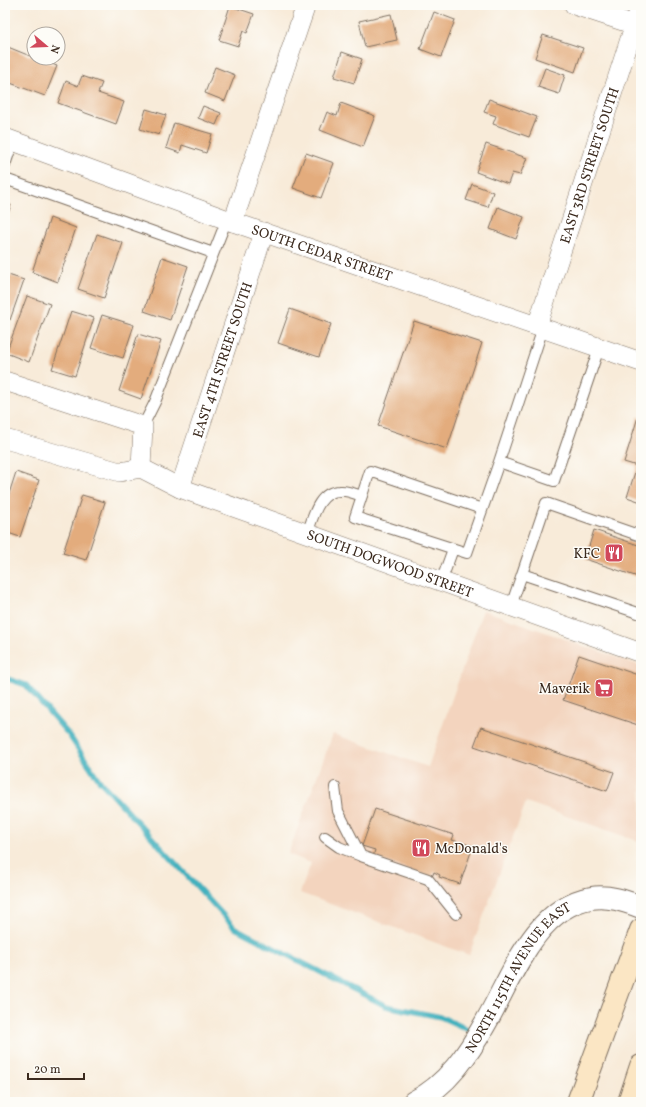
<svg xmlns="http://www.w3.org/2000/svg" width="646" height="1107" viewBox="0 0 646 1107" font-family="Vollkorn,serif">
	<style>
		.built { fill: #f3d4be }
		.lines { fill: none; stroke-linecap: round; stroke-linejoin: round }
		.stream { stroke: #42b1be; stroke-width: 5.5 }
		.building { fill: #e3ac7d }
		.service-casing { stroke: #7d6e5f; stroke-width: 12 }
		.minor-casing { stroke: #7d6e5f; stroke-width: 20 }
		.tertiary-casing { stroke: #7d6e5f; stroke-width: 24 }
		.secondary-casing { stroke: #7d6e5f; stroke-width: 24 }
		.service { stroke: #fff; stroke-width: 10 }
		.minor { stroke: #fff; stroke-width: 19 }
		.tertiary { stroke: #fff; stroke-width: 22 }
		.secondary { stroke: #fbe6c4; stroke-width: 22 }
		.labels { text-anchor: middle; stroke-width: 3; stroke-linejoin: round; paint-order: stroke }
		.street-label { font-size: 14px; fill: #3b2a1e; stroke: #fdfcf7 }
		.poi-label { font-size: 14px; fill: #3b2a1e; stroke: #fdfcf7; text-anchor: end }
	</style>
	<rect width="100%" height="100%" fill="#fdfcf7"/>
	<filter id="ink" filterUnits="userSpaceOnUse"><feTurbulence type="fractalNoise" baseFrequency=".025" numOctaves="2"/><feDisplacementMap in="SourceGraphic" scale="8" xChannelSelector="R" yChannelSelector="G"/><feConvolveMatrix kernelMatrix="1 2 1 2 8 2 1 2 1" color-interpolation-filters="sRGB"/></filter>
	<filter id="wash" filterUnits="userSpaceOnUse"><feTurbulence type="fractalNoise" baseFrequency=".012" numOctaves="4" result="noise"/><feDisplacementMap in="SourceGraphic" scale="16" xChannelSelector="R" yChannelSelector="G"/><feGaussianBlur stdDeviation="0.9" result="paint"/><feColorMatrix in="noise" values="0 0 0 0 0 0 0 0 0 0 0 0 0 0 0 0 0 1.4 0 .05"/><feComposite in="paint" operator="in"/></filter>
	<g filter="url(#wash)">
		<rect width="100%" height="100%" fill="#f8ebd9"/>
		<path class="built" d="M483,610l158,56v176l-115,-40 -57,153 -169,-62 11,-30 -23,-9 45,-120 95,33z"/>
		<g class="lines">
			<path class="stream" d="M5,678l21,7 43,50 30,45 136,148 151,78 55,11 26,12"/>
		</g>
		<g id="blocks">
			<path class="building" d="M230,6l24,8 -7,19 -4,-2 -5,15 -19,-6z
				M434,12l21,8 -14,37 -21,-8z
				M391,14l6,26 -32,7 -6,-26z
				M543,35l40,13 -8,24 -40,-14z
				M34,46v12h15l-2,4 10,4 -12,30 -40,-15v-26l3,-8 22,9z
				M342,52l20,7 -8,24 -20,-6z
				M215,67l20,8 -10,26 -20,-8z
				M545,68l20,7 -6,19 -21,-7z
				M82,76l20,7 -4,10 26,9 -8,22 -58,-21 8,-22 12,5z
				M489,99l48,18 -8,20 -36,-13 3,-8 -12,-4z
				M341,103l34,13 -12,31 -43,-17 7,-18 10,4z
				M203,106l18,7 -5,12 -18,-7z
				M146,109l20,6 -7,20 -19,-6z
				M174,123l38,11 -6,19 -24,-8 -2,8 -14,-5z
				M486,144l41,14 -7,17 -8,-2 -4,11 -32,-12z
				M306,153l28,10 -13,35 -28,-10z
				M472,184l21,8 -5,15 -22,-7z
				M5,203l6,2 -6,17z
				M498,207l26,10 -8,22 -26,-10z
				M50,218l26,10 -18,54 -26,-10z
				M97,234l26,9 -19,55 -26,-9z
				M162,257l26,9 -18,54 -26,-9z
				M5,274l19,6 -14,40 -5,-2z
				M27,296l23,8 -21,58 -23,-9z
				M290,309l41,15 -12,33 -41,-14z
				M71,311l23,7 -19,58 -23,-7z
				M102,315l32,10 -11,33 -32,-10z
				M414,321l68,22 -35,106 -69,-23z
				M138,334l23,7 -20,58 -22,-8z
				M638,417l3,1v84l-14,-5 10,-31 -13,-4z
				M16,472l23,8 -19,57 -15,-5v-26z
				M82,495l23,7 -19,58 -23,-7z
				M594,530l47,16v32l-56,-19z
				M579,655l62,21v50l-78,-26z
				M481,727l133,45 -7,19 -133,-45z
				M375,809l79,26 -2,5 21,6 -13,38 -21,-7 1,-2 -6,-3 -2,5 -59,-20 2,-7 -13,-4z"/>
		</g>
	</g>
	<g filter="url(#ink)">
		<use href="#blocks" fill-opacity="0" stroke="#7d6e5f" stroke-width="1"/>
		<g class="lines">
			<g class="service-casing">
				<path id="service" d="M5,165l8,-24
					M5,179l208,74
					M143,426l12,-24 72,-183
					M499,462l55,19 45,-133
					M482,509l-112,-38 -15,46 112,36 32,-91 44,-134
					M307,534c6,-16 11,-43 33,-43 7,-1 15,3 22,5
					M522,574l24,-71 95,33
					M441,582l12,-33
					M511,606l11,-32 119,40
					M335,787l3,24 23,45 67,23 28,35
					M325,837l14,10 22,9"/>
			</g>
			<g class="minor-casing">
				<g id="minor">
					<path d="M574,5l67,22"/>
					<path id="s1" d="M5,138l228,84 408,140"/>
					<path d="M233,222l73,-217"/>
					<path id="s2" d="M537,326l104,-321"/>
					<path d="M5,381l138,45 -2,42"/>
					<path id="s3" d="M5,439l115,33 21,-4 39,20 461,165"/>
					<path id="s4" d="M180,488l84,-256"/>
				</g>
			</g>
			<g class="tertiary-casing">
				<g id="tertiary">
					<path id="s5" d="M414,1102c33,-16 55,-49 72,-80 25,-43 49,-115 105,-124 17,-3 34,3 50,9"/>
				</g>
			</g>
			<g class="secondary-casing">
				<path id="secondary" d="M578,1102l63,-172
					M629,1102l12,-36"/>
			</g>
			<use href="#service" class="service"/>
			<use href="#minor" class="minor"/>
			<use href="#tertiary" class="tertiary"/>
			<use href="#secondary" class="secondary"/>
		</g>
	</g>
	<defs>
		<g id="restaurant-square" transform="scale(1)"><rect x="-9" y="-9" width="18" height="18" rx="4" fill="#d1495b" stroke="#fdfcf7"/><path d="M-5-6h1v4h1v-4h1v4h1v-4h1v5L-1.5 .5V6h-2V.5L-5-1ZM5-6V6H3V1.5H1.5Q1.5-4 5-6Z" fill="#fff"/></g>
		<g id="supermarket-square" transform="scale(1)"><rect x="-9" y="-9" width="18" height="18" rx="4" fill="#d1495b" stroke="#fdfcf7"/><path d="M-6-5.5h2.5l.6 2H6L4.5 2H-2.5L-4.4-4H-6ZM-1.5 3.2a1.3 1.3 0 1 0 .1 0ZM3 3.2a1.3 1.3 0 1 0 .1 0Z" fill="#fff"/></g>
	</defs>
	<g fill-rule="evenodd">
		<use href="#restaurant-square" x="614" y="553"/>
		<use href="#supermarket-square" x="604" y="688"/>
		<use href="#restaurant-square" x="421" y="848"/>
	</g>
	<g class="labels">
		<g class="street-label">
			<text dy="5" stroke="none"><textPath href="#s2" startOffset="169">EAST 3RD STREET SOUTH</textPath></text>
			<text dy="5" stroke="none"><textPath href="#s1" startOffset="337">SOUTH CEDAR STREET</textPath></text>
			<text dy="5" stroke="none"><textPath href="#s4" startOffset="135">EAST 4TH STREET SOUTH</textPath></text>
			<text dy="5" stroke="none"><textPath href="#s3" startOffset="408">SOUTH DOGWOOD STREET</textPath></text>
			<text dy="5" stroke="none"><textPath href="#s5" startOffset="165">NORTH 115TH AVENUE EAST</textPath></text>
		</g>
		<g class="poi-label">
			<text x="600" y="558">KFC</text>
			<text x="590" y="693">Maverik</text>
			<text x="435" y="853" text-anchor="start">McDonald's</text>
		</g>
	</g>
	<rect width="646" height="1107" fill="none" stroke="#fdfcf7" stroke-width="20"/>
	<g transform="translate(46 46) rotate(109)"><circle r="19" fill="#fdfcf7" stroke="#afa8a0"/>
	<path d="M0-3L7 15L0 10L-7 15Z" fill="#d1495b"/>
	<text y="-6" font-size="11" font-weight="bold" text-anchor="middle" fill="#3b2a1e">N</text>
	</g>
	<path d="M28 1073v6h56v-6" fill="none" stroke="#3b2a1e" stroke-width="2"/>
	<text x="34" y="1073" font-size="12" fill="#3b2a1e" stroke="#fdfcf7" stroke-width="3" paint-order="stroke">20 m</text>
</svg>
